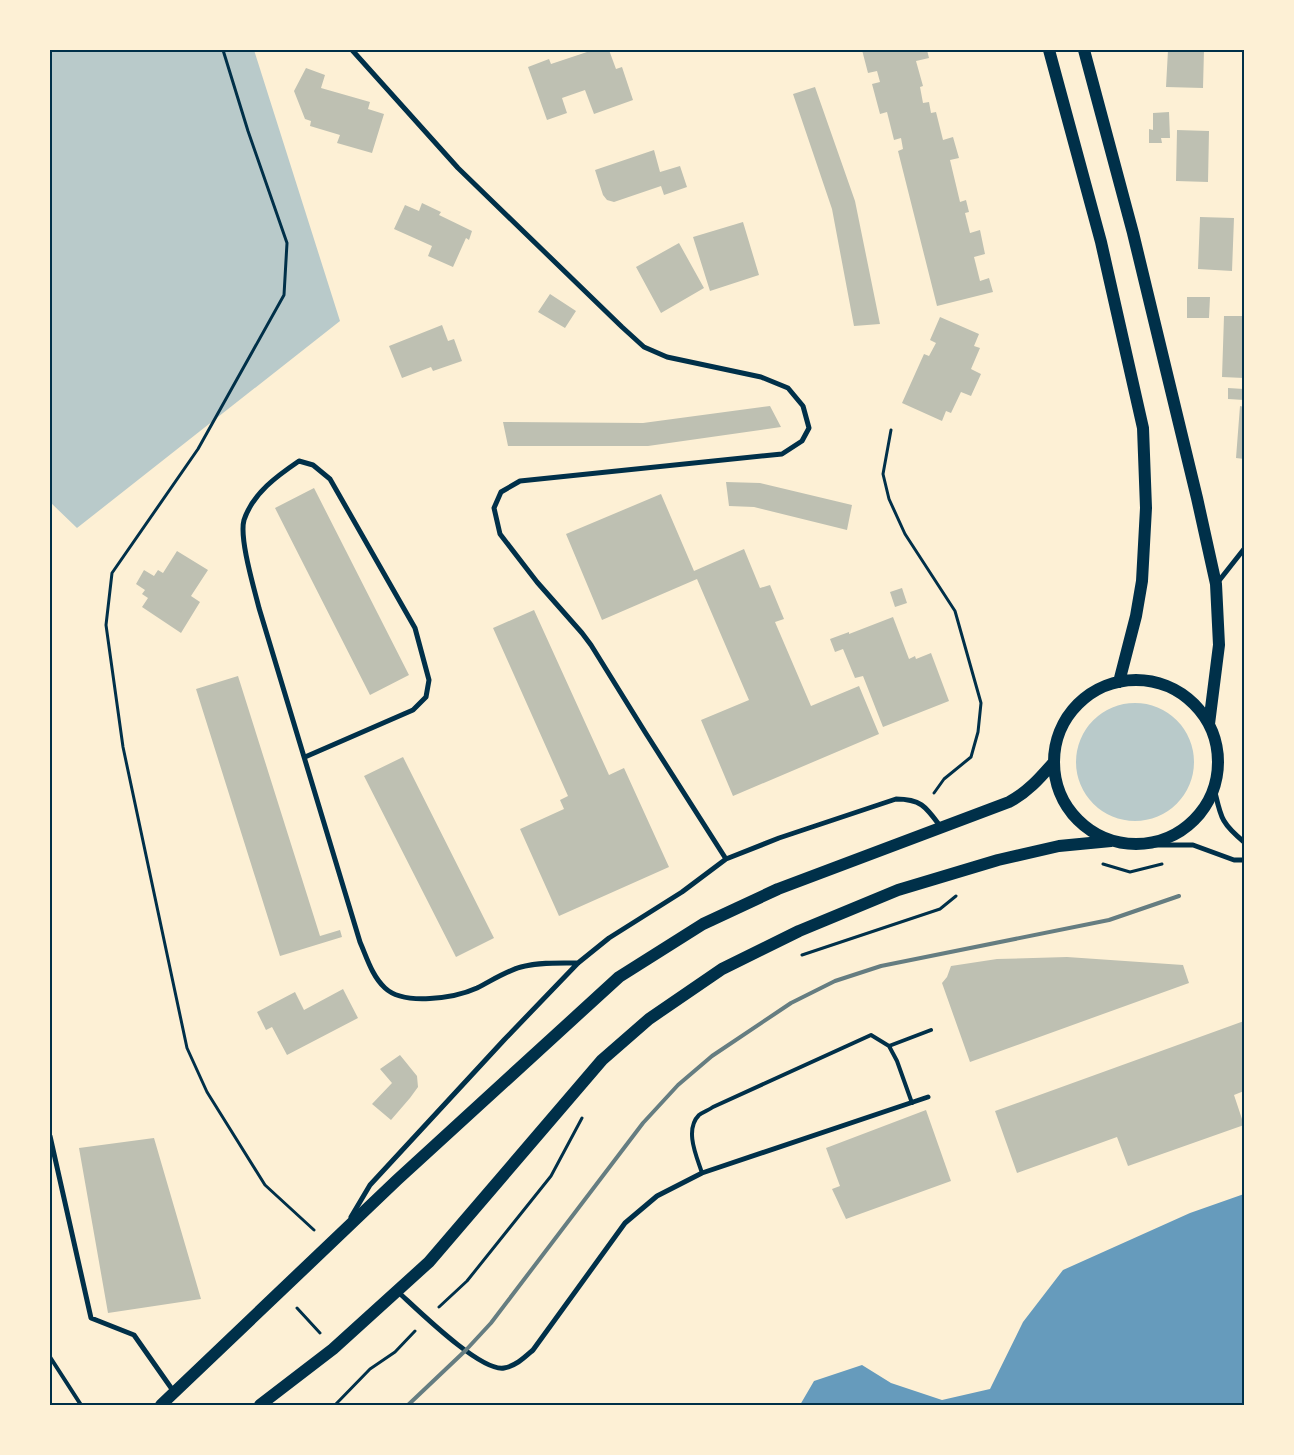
<svg xmlns="http://www.w3.org/2000/svg" width="1294" height="1455" viewBox="0 0 1294 1455" font-family="Figtree,sans-serif">
	<style>
		.green { fill: #b9caca }
		.water { fill: #669bbc }
		.building { fill: #bec0b2 }
		.lines { fill: none; stroke-linecap: round; stroke-linejoin: round }
		.path { stroke: #003049; stroke-width: 3 }
		.service { stroke: #003049; stroke-width: 4 }
		.minor { stroke: #003049; stroke-width: 5 }
		.primary { stroke: #003049; stroke-width: 12 }
		.rail { stroke: #657d81; stroke-width: 4 }
		.neatline { fill: none; stroke: #003049; stroke-width: 2 }
	</style>
	<rect width="100%" height="100%" fill="#fdf0d5"/>
	<path class="green" d="M50,50h204l86,271 -263,207 -27,-26z
		M1076 762a59 59 0 1 1 118 0a59 59 0 1 1-118 0Z"/>
	<path class="water" d="M1244,1194v211h-444l14,-24 48,-16 29,18 51,17 48,-11 33,-67 40,-52 127,-57z"/>
	<path class="building" d="M587,50h22l7,19 6,-2 11,33 -39,14 -9,-24 -23,8 5,15 -20,7 -19,-53 21,-8 2,5 36,-12z
		M862,50h65l2,8 -13,3 7,25 -3,1 3,16 6,-1 2,11 5,-1 7,28 10,-3 6,21 -9,2 10,42 6,-2 3,12 -4,1 5,20 10,-3 5,24 -11,3 6,24 9,-3 4,14 -56,14 -39,-155 5,-2 -2,-11 -7,2 -7,-28 -7,2 -8,-30 8,-2 -3,-11 -9,2z
		M1168,50h36l-1,38 -37,-1z
		M306,68l19,7 -4,13 49,14 -2,7 16,5 -12,39 -35,-10 3,-8 -30,-9 1,-5 -6,-2 -11,-28z
		M815,87l40,114 25,123 -26,2 -22,-117 -39,-115z
		M1169,112l1,26h-9l1,5h-13v-14l4,1v-17z
		M1177,130l32,1 -1,51 -32,-1z
		M654,150l6,22 20,-6 7,21 -23,8 -3,-9 -47,16 -7,-2 -4,-5 -8,-25z
		M422,203l19,9 -2,3 33,16 -3,9 -3,-2 -13,29 -25,-11 4,-10 -38,-17 11,-24 14,6z
		M1200,217l34,1 -2,53 -34,-2z
		M743,222l16,53 -49,16 -17,-54z
		M679,243l25,45 -43,25 -25,-46z
		M550,294l26,17 -11,17 -27,-16z
		M1187,297h23l-1,21h-22z
		M1224,316h20v62l-22,-1z
		M940,317l39,17 -5,12 6,2 -9,21 10,5 -10,22 -10,-4 -10,21 -5,-2 -4,10 -40,-18 22,-49 5,2 7,-13 -6,-3z
		M442,325l6,16 6,-2 8,22 -29,10 -2,-4 -29,11 -13,-32z
		M1228,388l16,1v11l-16,-1z
		M770,406l11,21 -133,19h-140l-5,-24 140,1z
		M1240,406l4,1v52l-8,-1z
		M726,482l34,1 92,22 -5,25 -93,-23 -25,-1z
		M314,488l95,187 -39,20 -95,-187z
		M661,494l33,77 50,-22 16,39 10,-3 14,34 -9,3 36,84 48,-20 20,48 -146,62 -32,-76 48,-20 -52,-121 -95,41 -36,-86z
		M177,551l31,19 -17,26 9,6 -19,31 -39,-26 6,-9 -6,-4 3,-4 -9,-6 8,-14 10,6 4,-6 5,3z
		M902,588l5,15 -12,4 -5,-15z
		M534,610l75,165 15,-7 45,99 -110,49 -39,-87 44,-20 -4,-9 8,-4 -75,-168z
		M893,617l16,42 6,-3 1,3 15,-6 18,48 -66,26 -20,-51 -8,2 -12,-29 -8,3 -5,-13 19,-7v2z
		M238,676l82,260 20,-6 2,7 -62,19 -84,-267z
		M403,757l91,181 -38,19 -92,-181z
		M1067,957l116,8 6,18 -219,79 -28,-79 5,-6 4,-11 46,-7z
		M343,989l15,29 -71,37 -15,-28 -6,3 -9,-18 38,-20 9,18z
		M1244,1021v70l-10,4 10,30 -116,41 -11,-29 -100,36 -22,-62z
		M400,1055l17,21 1,11 -8,11 -19,22 -19,-16 20,-21 -12,-14z
		M926,1110l25,71 -105,38 -14,-30 8,-3 -14,-38z
		M154,1138l47,161 -93,14 -29,-165z"/>
	<g class="lines">
		<path class="path" d="M223,50l25,81 39,112 -3,52 -86,154 -86,124 -6,52 17,122 64,301 20,44 58,93 49,45
			M891,430l-8,44 6,25 16,35 50,77 26,92 -3,29 -7,25 -27,22 -10,14
			M1103,864l27,8 32,-8
			M802,955l138,-46 16,-13
			M439,1307l28,-26 84,-105 31,-58
			M297,1308l23,25
			M335,1405l35,-36 25,-17 20,-21"/>
		<path class="service" d="M889,1046l42,-16
			M702,1173c-5,-16 -18,-43 -3,-58 4,-3 10,-5 14,-8l158,-72 18,11 8,15 15,42
			M50,1357l31,48"/>
		<path class="minor" d="M352,50l106,118 164,159 22,20 23,10 94,20 27,11 15,18 6,22 -7,13 -20,13 -262,27 -19,11 -7,16 6,26 37,48 45,51 9,12 54,87 81,127
			M1218,582l26,-33
			M305,757l108,-47 13,-13 3,-17 -14,-52 -85,-149 -17,-14 -14,-4c-22,15 -46,32 -55,59 -5,18 10,68 15,88l101,334c7,16 12,34 25,46 19,18 70,10 92,0 14,-7 29,-17 44,-21 19,-5 39,-4 57,-4
			M1214,788c7,29 6,34 30,54
			M1139,845h54l41,15h10
			M50,1136l41,182 43,17 40,57
			M351,1217l19,-32 134,-145 74,-77 31,-25 73,-46 44,-33 53,-21 117,-39c25,0 30,8 44,27
			M397,1291c19,17 83,81 107,77 12,-2 21,-11 29,-18l92,-127 32,-27 45,-23 226,-76"/>
		<path class="primary" d="M1049,50l52,192 42,186 3,80 -4,73 -6,35 -17,66
			M1084,50l49,183 64,265 19,86 3,61 -10,79
			M1054 762a82 82 0 1 1 164 0a82 82 0 1 1-164 0Z
			M161,1405l236,-225 222,-203 84,-53 75,-35 231,-87c19,-10 31,-24 45,-40
			M260,1405l73,-56 96,-87 173,-202 47,-41 73,-50 77,-38 99,-41 100,-30 61,-14 52,-5"/>
		<path class="rail" d="M408,1405l58,-55 25,-27 152,-200 35,-38 34,-29 79,-53 44,-22 46,-15 228,-46 70,-24"/>
	</g>
	<rect width="1294" height="1455" fill="none" stroke="#fdf0d5" stroke-width="102"/>
	<rect x="51" y="51" width="1192" height="1353" class="neatline"/>
</svg>
